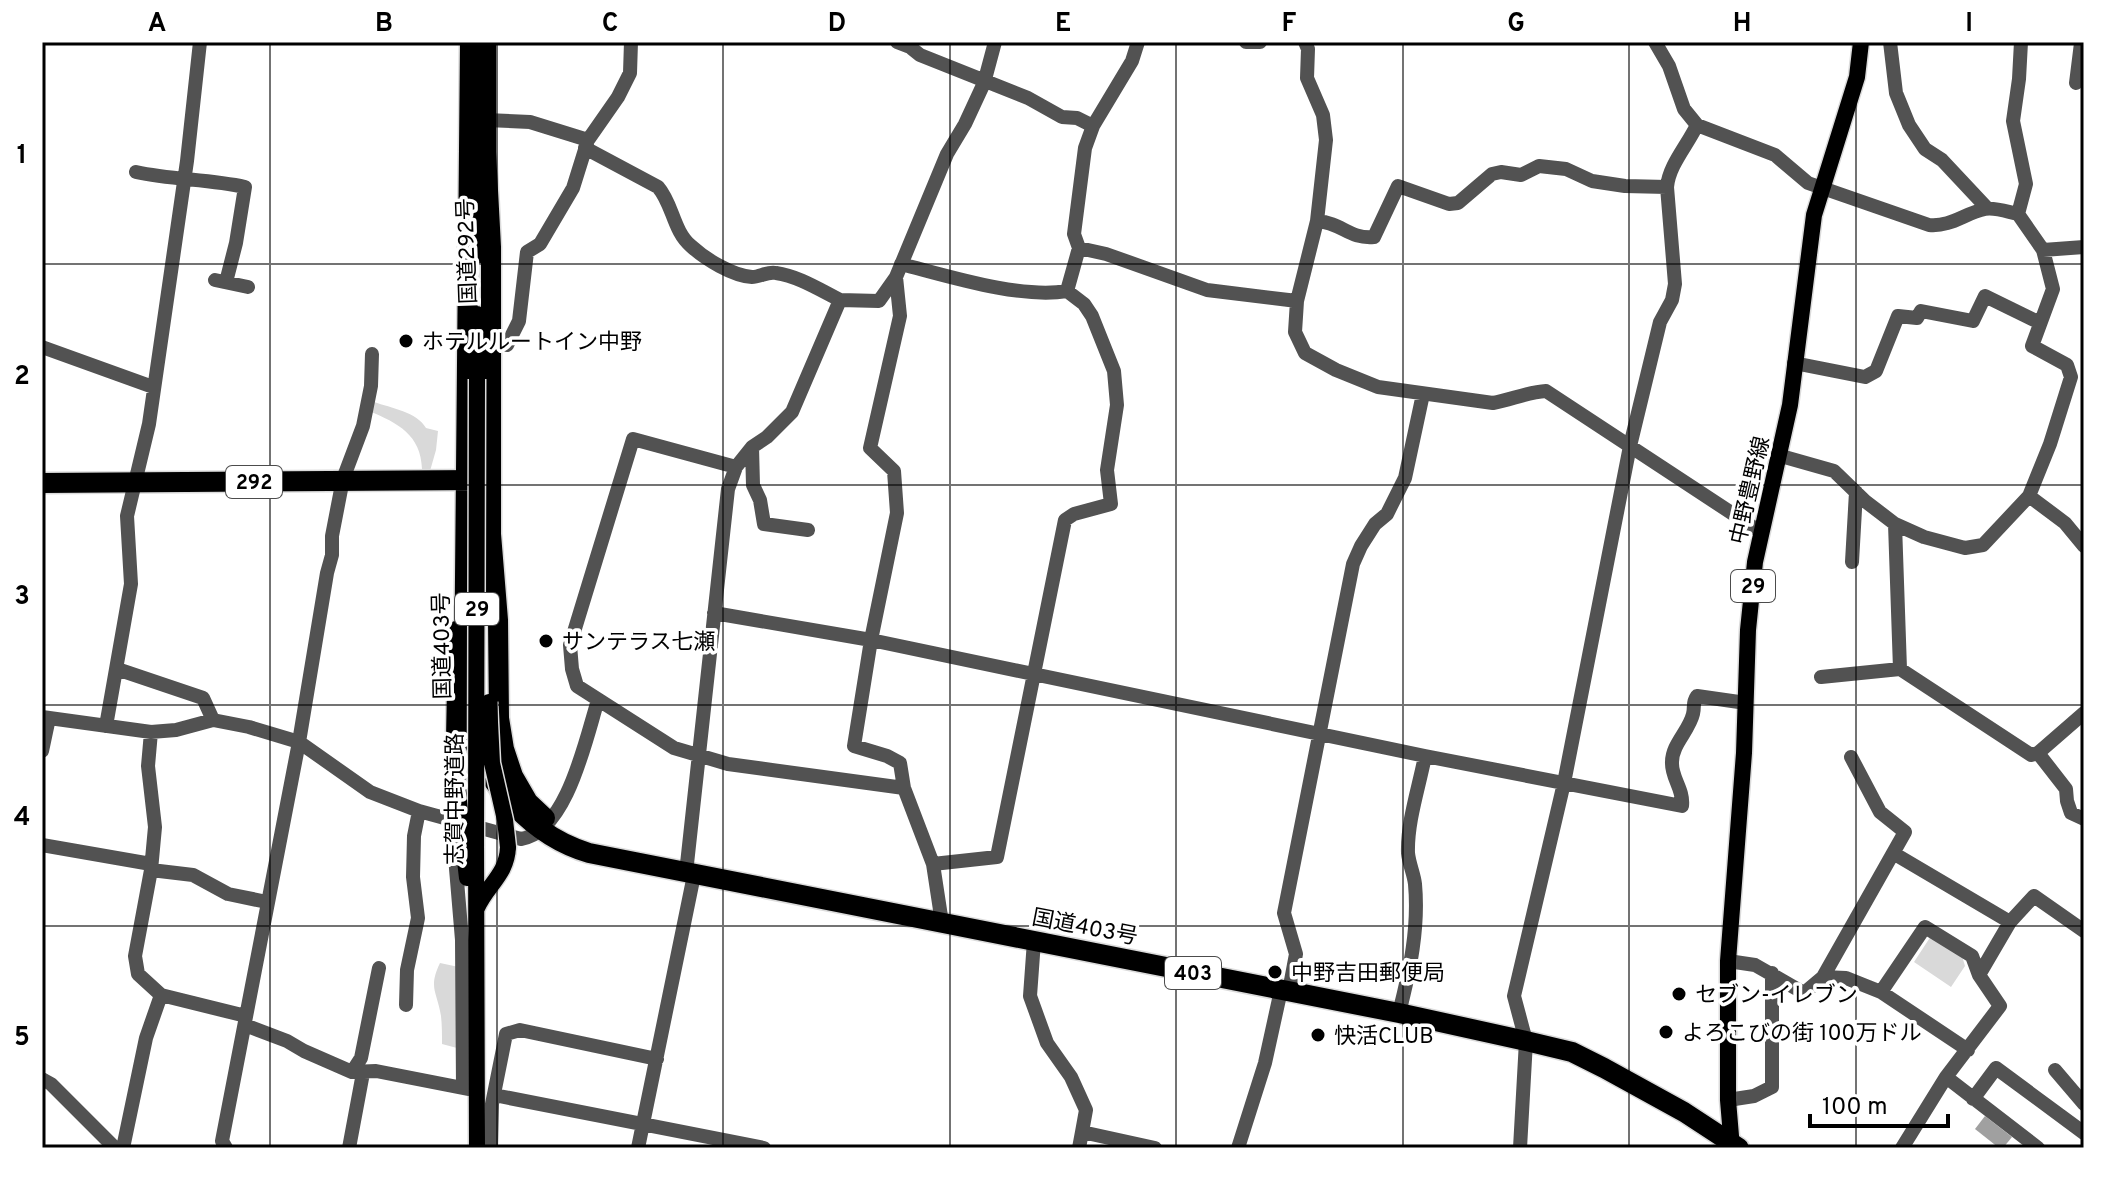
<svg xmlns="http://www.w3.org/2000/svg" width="2126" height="1190" viewBox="0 0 2126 1190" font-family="Overpass,'Noto Sans JP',sans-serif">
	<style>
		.green { fill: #d9d9d9 }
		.water { fill: #a0a0a0 }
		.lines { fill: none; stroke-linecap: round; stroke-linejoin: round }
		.major-casing { stroke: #dbdbdb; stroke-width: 19 }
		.highway-casing { stroke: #dbdbdb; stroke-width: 23 }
		.minor { stroke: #525252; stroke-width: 14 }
		.major { stroke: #000; stroke-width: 16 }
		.highway { stroke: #000; stroke-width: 20 }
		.major-bridge-casing { stroke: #dbdbdb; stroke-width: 19; stroke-linecap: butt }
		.major-bridge { stroke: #000; stroke-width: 16 }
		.grid { fill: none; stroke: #000; stroke-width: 2; stroke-opacity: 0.55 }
		.poi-dot { fill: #000; stroke: #fff; stroke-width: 3 }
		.labels { text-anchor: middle; stroke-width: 7; stroke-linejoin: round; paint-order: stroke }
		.shield { fill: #fff; stroke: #4c4c4c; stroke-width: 2 }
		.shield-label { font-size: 20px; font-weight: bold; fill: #000 }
		.street-label { font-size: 22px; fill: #000; stroke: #fff }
		.poi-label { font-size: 22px; fill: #000; stroke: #fff; text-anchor: start }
		.neatline { fill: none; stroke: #000; stroke-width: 3 }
		.grid-label { font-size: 26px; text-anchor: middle; font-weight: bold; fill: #000 }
	</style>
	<rect width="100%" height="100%" fill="#fff"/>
	<path class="green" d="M374,402c17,6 43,10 52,26l12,3 -2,19 -6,21 -8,-2c-1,-34 -24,-46 -53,-58z
		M1931,936l31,20 3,10 -14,21 -37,-25z
		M440,963l28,6 4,83 -30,-8c0,-10 0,-19 -1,-28 -4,-25 -13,-28 -1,-53z"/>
	<path class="water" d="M1985,1116l27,21 -9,11h-4l-24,-19z"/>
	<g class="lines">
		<g class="major-casing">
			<path id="major" d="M477,256l3,-61
				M477,314v65
				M454,739l2,-110
				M462,835l5,43
				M476,839l1,309
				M477,908c10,-23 30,-33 31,-61
				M1732,1148l-4,-48v-139l16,-208 4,-123 7,-68 35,-157 24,-190 43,-138 4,-35"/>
		</g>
		<g class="highway-casing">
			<path id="highway" d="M470,42l-6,642 2,24 9,37
				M486,42v110l5,95v287l7,86 1,98 5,31 9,27 15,26 17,16
				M42,483l437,-3
				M493,780c25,35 55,61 96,73l810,160 127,28 46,11 32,16 80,44 55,36"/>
		</g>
		<path class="minor" d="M897,42l13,5 10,8 108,43 34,19 15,1 16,8
			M1246,42h14
			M1305,42l3,7 -1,29 16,37 3,25 -9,81 -20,80 -2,31 10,21 31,17 42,17 115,16c18,-3 34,-11 53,-12l216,142
			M1655,42l14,24 15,43 13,16 78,30 33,28 121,42c22,2 36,-12 56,-16 10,-2 23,3 33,5l25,36 41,-3
			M1890,42l6,51 13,32 16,24 17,11 45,48
			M2076,83l5,-40h3
			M486,120l44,2 58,18
			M585,148l73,39c15,17 15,44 33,59 14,13 42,30 61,31 8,0 16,-6 24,-4 22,3 44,17 64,27
			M136,172c36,8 73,7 109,15l-9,56 -10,39
			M2018,214l8,-30 -13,-63 6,-42 2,-37
			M1317,221c26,2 31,18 57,16l24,-51 51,18 9,-1 34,-29 9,-2 20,3 18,-9 27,3 26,12 33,5 42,1
			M1079,248l27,6 101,36 90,11
			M901,264c47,12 119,35 166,27
			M896,277l4,39 -30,132 24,23 3,42 -26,127 -17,106 33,10 13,7 4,25 29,76 9,59
			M215,280l33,7
			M507,345l12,-24 8,-69 13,-8 33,-56 15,-48 30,-43 12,-24 1,-31
			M42,347l111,40
			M1794,363l71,14 11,-6 22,-55 19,2 4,-7 52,10 12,-25 55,27
			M752,447l1,38 7,15 4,24 44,6
			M1781,456l53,15 31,30 30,23 29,13 41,11 18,-3 46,-49 21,-52 21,-67 -4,-12 -35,-19 21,-57 -10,-39
			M736,467l-103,-28 -63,206 2,24 5,17 97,62 54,16 176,24
			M2029,496l36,27 19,23
			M1895,524l5,145 131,86 7,-2 28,36 1,12 4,12 13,6
			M1852,562l4,-70
			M714,613l157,27 554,116 257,50c2,-17 -11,-28 -10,-44 0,-18 17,-31 21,-48 2,-8 -1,-11 4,-18l49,7
			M117,669l86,29 10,22
			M1821,677l79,-8
			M42,717l109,15 25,-2 37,-10 36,7 50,15 71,50 49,19 102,28c46,-7 65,-101 77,-139
			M106,726l25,-142 -4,-68 22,-92 38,-263 13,-119
			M151,732l-3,34 7,61 -4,43 -16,86 3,18 23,21 85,21
			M42,751l7,-33
			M2038,753l46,-40
			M452,821l10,119 1,148
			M42,845l109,19
			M1893,853l117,69 -31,53
			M933,864l64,-7 68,-337 9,-6 37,-10 -4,-34 10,-65 -3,-34 -22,-55 -8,-12 -17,-13 12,-43 -5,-14 11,-86 8,-22 39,-65 6,-19
			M151,870l42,5 35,19 39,8
			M686,873l42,-384 8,-22 16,-20 15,-10 25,-25 48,-112 39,1 17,-24 51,-123 18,-30 19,-41 11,-41
			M2010,922l24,-26 50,35
			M1034,941l-4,55 17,47 24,34 15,33 -4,22
			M1728,961l27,4 49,28 19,-16 23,1 35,14 44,-65 47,29 7,19 21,31 -54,71 -44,71
			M1823,977l82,-145 -25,-20 -29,-55
			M1289,991l7,-37 -12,-41 69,-349 8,-18 14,-22 12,-10 18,-36 18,-84
			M1881,992l87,58
			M406,1005l1,-35 11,-52 -5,-41 1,-41 5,-25
			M1399,1013c11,-43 20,-85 16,-129 -1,-10 -6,-20 -7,-31 -1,-31 11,-66 17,-97
			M245,1025l42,16 17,10 48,21 24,-1 92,18
			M2055,1070l29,34
			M352,1072l9,-14 18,-90
			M1946,1077l92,71
			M42,1079l9,5 64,64
			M494,1095l270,53
			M1973,1099l23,-31 88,65
			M1728,1100l26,-4 18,-9v-114
			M123,1148l23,-110 15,-43
			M226,1148l-4,-7 77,-399 28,-169 5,-18v-19l11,-57 20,-53 8,-40 1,-32
			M349,1148l14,-75
			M491,1148l1,-44 14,-70 14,-4 137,29
			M638,1148l56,-273
			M1079,1148l3,-16 73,16
			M1238,1148l27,-85 16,-73
			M1520,1148l6,-107 -12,-45 50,-213 66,-337 30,-124 12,-22 3,-16 -8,-97c2,-22 20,-41 30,-62"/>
		<use href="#major" class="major"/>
		<use href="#highway" class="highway"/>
		<g class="major-bridge-casing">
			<path id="major-bridge" d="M489,702l3,61 13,57 3,27
				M454,739l8,96
				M476,839l1,-460"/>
		</g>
		<use href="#major-bridge" class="major-bridge"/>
	</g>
	<path class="grid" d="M270,42v1106M497,42v1106M723,42v1106M950,42v1106M1176,42v1106M1403,42v1106M1629,42v1106M1856,42v1106M42,264h2042M42,485h2042M42,705h2042M42,926h2042"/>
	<g class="poi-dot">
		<circle cx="406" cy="341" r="8"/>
		<circle cx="546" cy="641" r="8"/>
		<circle cx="1275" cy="972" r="8"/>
		<circle cx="1679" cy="994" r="8"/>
		<circle cx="1666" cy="1032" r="8"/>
		<circle cx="1318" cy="1035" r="8"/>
	</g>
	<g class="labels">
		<g class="shield">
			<rect x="226" y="466" width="56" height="32" rx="6"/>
			<rect x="1731" y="570" width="44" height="32" rx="6"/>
			<rect x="455" y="593" width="44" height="32" rx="6"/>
			<rect x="1165" y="957" width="56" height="32" rx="6"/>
		</g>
		<g class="shield-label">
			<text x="254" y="489">292</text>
			<text x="1753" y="593">29</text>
			<text x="477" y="616">29</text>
			<text x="1193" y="980">403</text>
		</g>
		<g class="street-label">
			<text transform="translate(466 251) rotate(-92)" y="8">国道292号</text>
			<text transform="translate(1749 490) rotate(-77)" y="8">中野豊野線</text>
			<text transform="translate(441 646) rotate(-91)" y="8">国道403号</text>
			<text transform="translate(454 799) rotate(-90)" y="8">志賀中野道路</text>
			<text transform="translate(1085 926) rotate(11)" y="8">国道403号</text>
		</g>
		<g class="poi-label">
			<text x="422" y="349">ホテルルートイン中野</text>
			<text x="562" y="649">サンテラス七瀬</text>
			<text x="1291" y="980">中野吉田郵便局</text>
			<text x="1695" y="1002">セブン-イレブン</text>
			<text x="1682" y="1040">よろこびの街 100万ドル</text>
			<text x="1334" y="1043">快活CLUB</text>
		</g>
	</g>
	<rect width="2126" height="1190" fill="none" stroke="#ffffff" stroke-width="88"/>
	<path d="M1810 1114v12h138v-12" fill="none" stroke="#000000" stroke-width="4"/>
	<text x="1822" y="1114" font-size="24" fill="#000000" stroke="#ffffff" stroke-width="6" paint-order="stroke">100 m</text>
	<rect x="44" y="44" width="2038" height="1102" class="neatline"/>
	<g class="grid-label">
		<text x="157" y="31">A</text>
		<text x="384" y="31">B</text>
		<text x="610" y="31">C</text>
		<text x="837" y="31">D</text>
		<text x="1063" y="31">E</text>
		<text x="1289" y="31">F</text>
		<text x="1516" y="31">G</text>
		<text x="1742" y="31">H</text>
		<text x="1969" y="31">I</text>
		<text x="22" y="163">1</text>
		<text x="22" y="384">2</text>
		<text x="22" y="604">3</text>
		<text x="22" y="825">4</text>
		<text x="22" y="1045">5</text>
	</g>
</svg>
